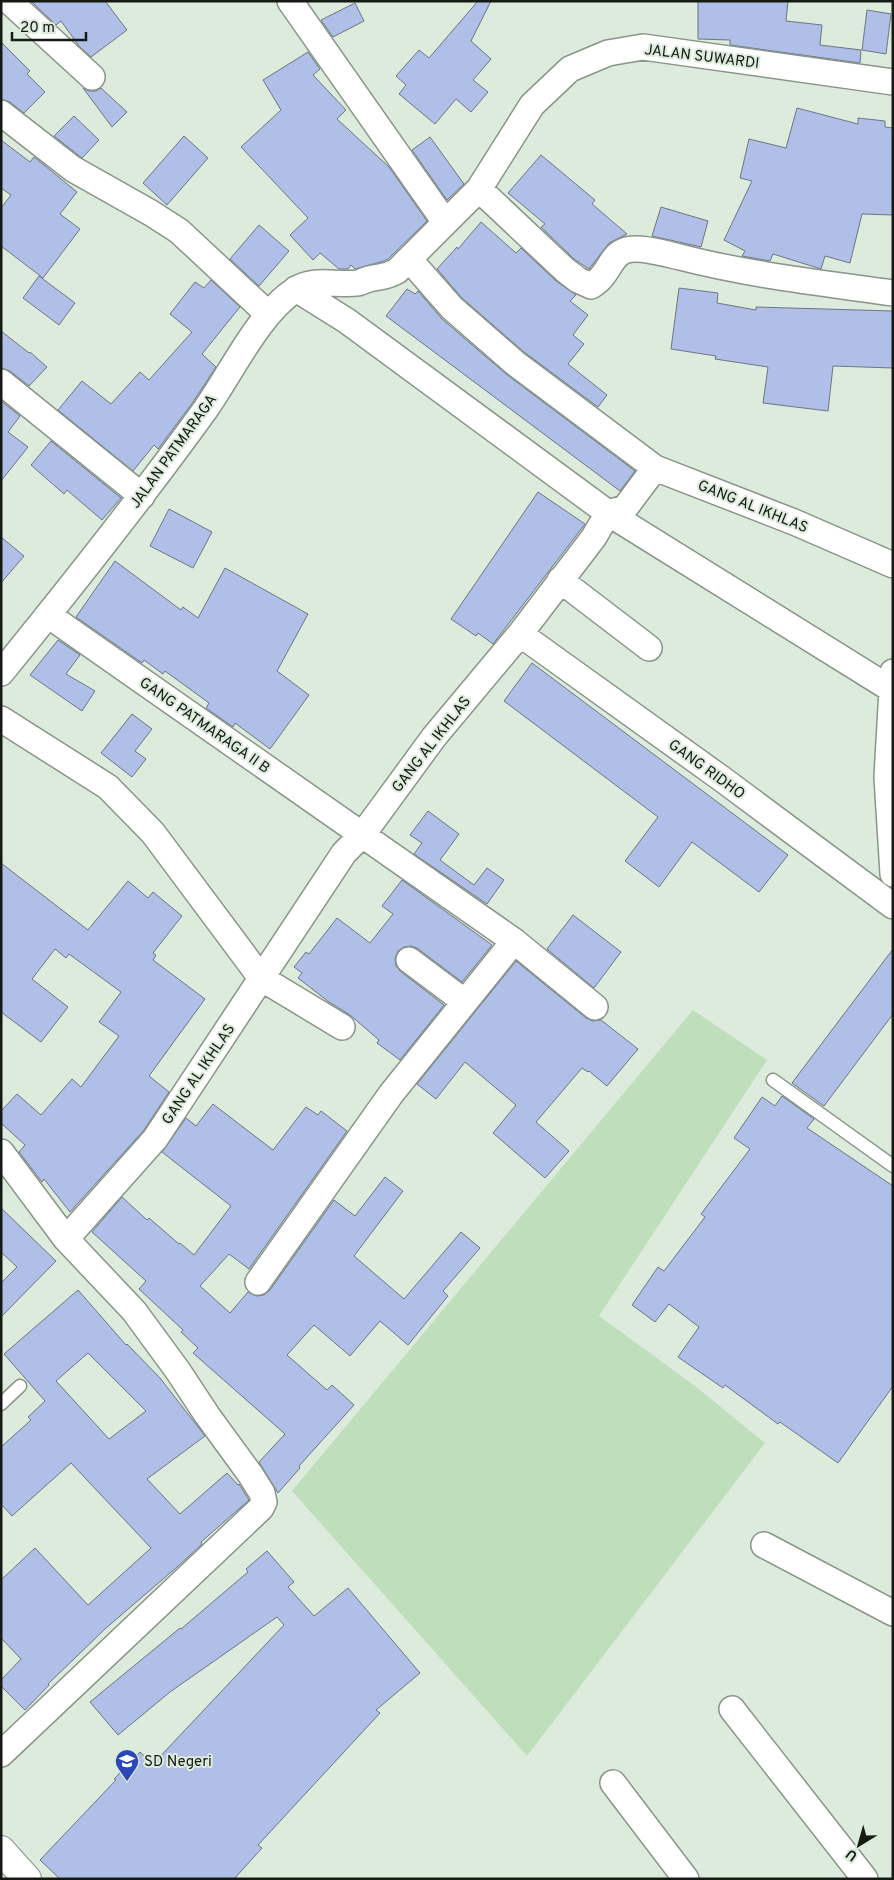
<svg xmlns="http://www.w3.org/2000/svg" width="894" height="1880" viewBox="0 0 894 1880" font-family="Overpass,sans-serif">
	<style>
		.green { fill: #bedebc }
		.building { fill: #afbfe8; stroke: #6e7584; fill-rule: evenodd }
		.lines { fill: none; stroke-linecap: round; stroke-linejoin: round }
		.service-casing { stroke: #889587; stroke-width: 15 }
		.minor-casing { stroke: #889587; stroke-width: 28 }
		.tertiary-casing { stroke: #889587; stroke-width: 30 }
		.service { stroke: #fff; stroke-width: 12 }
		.minor { stroke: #fff; stroke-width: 25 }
		.tertiary { stroke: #fff; stroke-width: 28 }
		.labels { text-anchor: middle; stroke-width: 4; stroke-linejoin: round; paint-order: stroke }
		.street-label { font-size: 15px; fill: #151a14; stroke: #ddebdc }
		.poi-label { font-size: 15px; fill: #151a14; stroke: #ddebdc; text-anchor: start }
	</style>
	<rect width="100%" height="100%" fill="#ddebdc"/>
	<path class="green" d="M693,1010l74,50 -168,256 96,70 70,57 -238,313 -235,-265z"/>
	<path class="building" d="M31,1h74l22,29 -36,27 -12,-11 -18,-25 -5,4z
		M478,1h13l-20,40 20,18 -18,21 15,12 -17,20 -15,-13 -21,25 -36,-30 7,-9 -10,-9 23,-26 10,8z
		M698,1h90l-2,20 36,4 -2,20 41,5 -1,13 -130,-18v-5l-32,-1z
		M355,3l9,18 -31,16 -12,-17z
		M867,10l24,4 -5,40 -24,-4z
		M1,42l29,29 -3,3 18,18 -21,21 -14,-11 -9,-3z
		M308,52l12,17 -7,6 33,35 -9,9 52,48 38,54 -39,38 -4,2 -29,8 -4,-4 -3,4h-9l-19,-16 -7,7 -23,-25 18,-17 -67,-71 40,-37 -18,-30z
		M83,88l6,3h7l5,-3 26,24 -15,15z
		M797,108l61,16v-6l27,3v6l8,1v87l-31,-1 -12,49 -25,-7 -4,13 -48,-15 -3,7 -28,-5 3,-5 -21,-11 28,-59 -12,-3 9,-39 37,9z
		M74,116l25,24 -17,18 -28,-22z
		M184,136l24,22 -41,47 -24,-22z
		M430,137l34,47 -17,16 -35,-50z
		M1,140l29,22 4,-5 43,35 -17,22 20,15 -37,49 -42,-32v-38l10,-13 -10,-7z
		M541,155l54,45 -3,4 35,30 -18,9 -20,26 -15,-10 -33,-32 4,-3 -37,-31z
		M661,207l47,14 -7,26 -49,-11z
		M481,222l35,31 5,-5 35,33 20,14 -6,6 18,14 -15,20 11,9 -16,20 39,31 -9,12 -74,-55 -62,-54 -25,-29 20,-22 1,2z
		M259,225l30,26 -30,35 -29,-27z
		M39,276l36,27 -16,22 -36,-27z
		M211,280l29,27 -38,47 14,13 -23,35 -35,47 -4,-4 -21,26 -75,-61 24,-29 29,23 29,-32 9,8 43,-48 -22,-18 25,-32 9,6z
		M679,288l39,5 -1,10 39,7v-3l137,4v57l-60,-2 -5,45 -65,-8 5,-36 -53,-8 1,-3 -45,-7z
		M407,289l8,5 3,-3 24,28 64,55 129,97 -15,20 -234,-175z
		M1,331l28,22 1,-1 17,15 -18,19 -19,-15 -9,-3z
		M1,401l19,15 -12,16 20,15 -27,34z
		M51,441l70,57 -19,22 -35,-30 -3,4 -33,-29z
		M538,492l47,32 -92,120 -15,-11 -2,3 -25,-17z
		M169,509l43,23 -19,36 -43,-22z
		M1,537l23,19 -23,27z
		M115,561l66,49 2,-3 15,11 27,-50 83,46 -31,57 32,24 -39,54 -35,-26 -2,4 -27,-19 3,-5 -44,-32 -2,3 -19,-14 -2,3 -66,-46z
		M58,640l22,15 -14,19 29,17 -13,20 -52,-36z
		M532,663l256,192 -29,37 -67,-50 -33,45 -34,-26 33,-44 -154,-116z
		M132,714l20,15 -17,22 11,8 -14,18 -31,-24z
		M428,811l31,23 -19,26 34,25 13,-17 17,12 -17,24 -73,-50 8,-11 -12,-8z
		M1,863l87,67 40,-49 20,17 5,-6 29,24 -29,37 3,2 -3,5 52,39 -56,77 20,16 -25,38 -74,82 -26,-33 -2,3 -23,-30 6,-7 -24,-22v-12l16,-17 24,21 31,-36 9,8 38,-51 -20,-14 22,-30 -52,-38 -3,4 -11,-9 -23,30 36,28 -27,35 -40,-30z
		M402,880l90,65 -30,37 -45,-34 -6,-2 -7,1 -6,4 -3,8 1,7 4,5 44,34 -44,55 -23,-17 2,-3 -29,-25 -21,-13 -31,-24 4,-5 -8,-6 12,-15 3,2 28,-36 33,25 23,-29 -11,-8z
		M573,915l48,37 -27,36 -47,-39z
		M893,949v65l-69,92 -32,-23z
		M516,961l70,57 7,3 8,-1 37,29 -31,37 -18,-15 -1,1 -6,-4 -46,54 33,29 -24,27 -52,-45 23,-28 -51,-43 -29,37 -19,-15z
		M782,1096l32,23 -7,9 86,58v200l-55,77 -58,-41 -2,2 -53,-39 -2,3 -45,-31 21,-30 -30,-23 -14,18 -23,-17 26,-38 6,4 41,-54 -4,-3 49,-65 -16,-11 28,-41 13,9z
		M213,1104l60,46 33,-43 12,8 3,-4 26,20 -98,138 -20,-15 -29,32 30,27 18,-21 9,4 7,-1 6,-5 64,-90 21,16 30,-39 18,14 -49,65 50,43 57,-67 19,16 -37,43 5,5 -40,49 -28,-24 -30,35 -36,-31 -27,30 40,35 5,-5 22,20 -55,61 1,2 -22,25 -19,-31 26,-28 -92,-81 5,-5 -17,-16 2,-2 -44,-41 7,-8 -54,-49 30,-35 25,23 2,-2 30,26 1,-1 14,12 37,-49 -69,-54 24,-34 10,8z
		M1,1208l55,53 -55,56v-34l16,-16 -16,-15z
		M78,1290l48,55 1,-1 33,34 45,58 -58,43 33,35 47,-41 11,12 1,-1 10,16 -48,42 1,2 -25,23 -72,62 -57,55 1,1 -24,25 -24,-24v-6l20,-21 -20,-21v-58l34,-32 53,57 63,-57 -80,-85 -59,53 -11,-12v-57l30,-27 -3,-3 17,-16 -41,-47zM88,1353l58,58 -37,28 -53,-58z
		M267,1551l27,31 -6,5 26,29 34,-28 72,85 -44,37 4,3 -122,132 4,3 -28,31h-174l-20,-19 76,-80 -2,-1 26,-27 13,12 131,-139 -7,-8 -107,75 -52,43 -28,-33 90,-74 1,1 67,-57 -2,-3z"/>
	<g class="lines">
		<g class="service-casing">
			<path id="service" d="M773,1080l120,86
				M1,1404l19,-18"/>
		</g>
		<g class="minor-casing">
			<path id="minor" d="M9,1l83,76
				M290,1l155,221
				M1,113l72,56 78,44 28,18 89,83
				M479,189l86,81 13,10 13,6c17,-9 19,-30 33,-35 13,-6 42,3 56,6 69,18 142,26 213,36
				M409,259l43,49 63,55 140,105
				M296,289l51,32 261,192 283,176
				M1,382l141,114
				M560,580l89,68
				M48,615l466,326 81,66
				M520,634l202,145 171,127
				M893,672l-6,105 6,97
				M1,673c70,-86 139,-173 204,-263 25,-35 54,-97 90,-120 19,-13 42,-4 63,-7 3,-1 7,-3 11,-4 11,-3 16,-1 28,-8l82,-82 53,-84 38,-36 38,-16 35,-6 250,35
				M1,719l107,68 45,46 108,145 81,49
				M409,960l56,42
				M1,1152l65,87 68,72 44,60 29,44 43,59 12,19 2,9 -3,6 -260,246
				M66,1239l89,-100 189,-286 19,-19 71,-97 86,-103 74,-97 14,-24 17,-5 30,-40 139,54 99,43
				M258,1282l133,-188 123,-153
				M764,1545l129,68
				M732,1709l133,170
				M613,1783l73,96"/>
		</g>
		<g class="tertiary-casing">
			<path id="tertiary" d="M1,1850l26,29"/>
		</g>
		<use href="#service" class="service"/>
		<use href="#minor" class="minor"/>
		<use href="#tertiary" class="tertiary"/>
	</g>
	<defs>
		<g id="school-pin" transform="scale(1.25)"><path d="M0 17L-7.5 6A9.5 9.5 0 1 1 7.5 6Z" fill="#2c48b8" stroke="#ddebdc"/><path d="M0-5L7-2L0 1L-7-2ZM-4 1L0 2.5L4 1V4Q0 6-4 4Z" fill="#fff"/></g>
	</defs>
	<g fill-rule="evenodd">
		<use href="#school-pin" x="127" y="1761"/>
	</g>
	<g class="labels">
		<g class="street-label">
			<text transform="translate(702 56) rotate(7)" y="5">JALAN SUWARDI</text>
			<text transform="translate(173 451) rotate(-54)" y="5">JALAN PATMARAGA</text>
			<text transform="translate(753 506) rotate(22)" y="5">GANG AL IKHLAS</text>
			<text transform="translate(205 725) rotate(35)" y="5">GANG PATMARAGA II B</text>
			<text transform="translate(431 744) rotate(-52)" y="5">GANG AL IKHLAS</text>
			<text transform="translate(707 769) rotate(36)" y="5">GANG RIDHO</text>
			<text transform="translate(198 1074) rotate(-56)" y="5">GANG AL IKHLAS</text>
		</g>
		<g class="poi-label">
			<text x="144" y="1766">SD Negeri</text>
		</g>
	</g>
	<rect width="894" height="1880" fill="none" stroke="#151a14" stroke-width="5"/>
	<g transform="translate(859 1845) rotate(217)" stroke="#ddebdc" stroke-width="4" paint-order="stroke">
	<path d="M0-4L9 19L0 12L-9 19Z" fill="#151a14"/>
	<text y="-8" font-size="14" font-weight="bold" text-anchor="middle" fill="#151a14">U</text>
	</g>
	<path d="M12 32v8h74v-8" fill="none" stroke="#151a14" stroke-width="2.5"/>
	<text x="20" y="32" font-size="15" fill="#151a14" stroke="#ddebdc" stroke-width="4" paint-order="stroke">20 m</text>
</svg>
